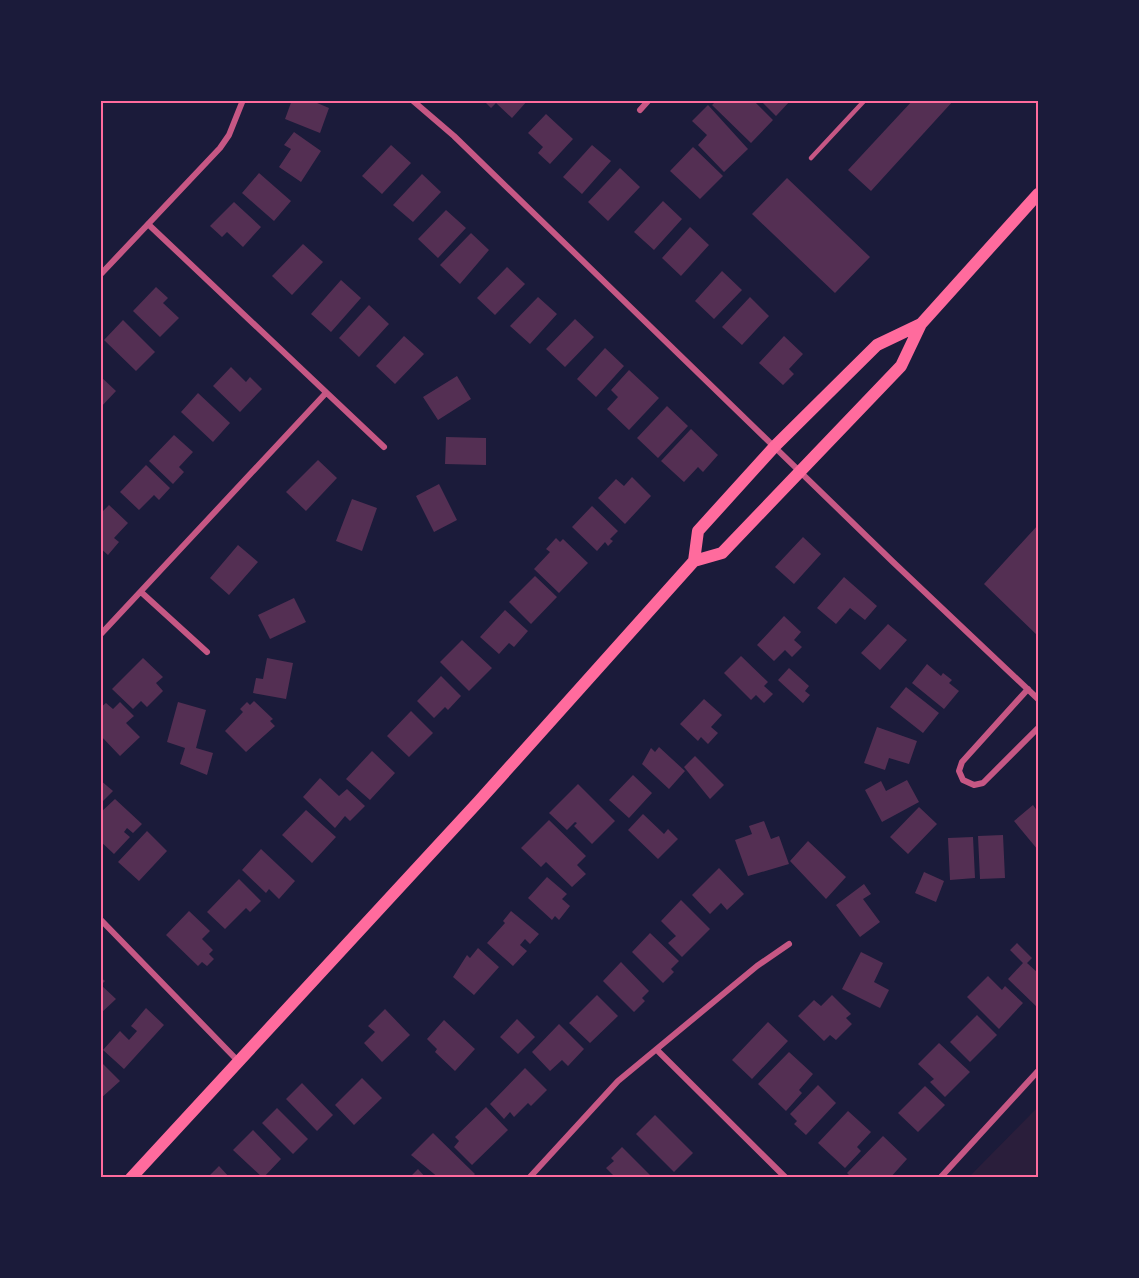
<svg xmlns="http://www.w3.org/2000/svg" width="1139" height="1278" viewBox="0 0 1139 1278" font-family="Poppins,sans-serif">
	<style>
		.green { fill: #2a1e3b }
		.building { fill: #542f53 }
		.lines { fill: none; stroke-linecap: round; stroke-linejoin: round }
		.service { stroke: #c65784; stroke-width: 4.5 }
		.minor { stroke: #c65784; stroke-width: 6 }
		.secondary { stroke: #ff6b9d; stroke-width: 12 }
		.neatline { fill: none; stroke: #ff6b9d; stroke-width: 2 }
	</style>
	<rect width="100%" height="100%" fill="#1b1b3a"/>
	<path class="green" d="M1038,1107v70h-69z"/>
	<path class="building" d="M292,100h18l19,8 -9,25 -35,-14z
		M483,100h45l-16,18 -16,-15 -5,5z
		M717,100h36l20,20 -22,23 -39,-38z
		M760,100h31l-15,16z
		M913,100h41l-83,91 -23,-21z
		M708,105l40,44 -24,23 -26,-27 9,-10 -15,-14z
		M546,114l27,25 -23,25 -12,-11 5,-6 -15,-14z
		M294,132l27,19 -20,31 -22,-15 12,-18 -7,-4z
		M391,145l20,18 -29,31 -20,-18z
		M592,145l19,16 -29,33 -19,-17z
		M693,147l30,29 -23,23 -30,-28z
		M620,168l20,19 -32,34 -20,-19z
		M259,173l32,28 -17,20 -32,-28z
		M422,174l19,18 -28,30 -20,-17z
		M787,178l83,79 -35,36 -83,-79z
		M663,201l19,18 -28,31 -20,-18z
		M234,202l27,25 -18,20 -16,-15 -5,5 -12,-11z
		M446,210l20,18 -28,30 -20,-19z
		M690,227l19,18 -28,31 -19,-18z
		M471,233l18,17 -29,34 -20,-19z
		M303,244l20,18 -31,33 -20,-19z
		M507,267l18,17 -30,31 -18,-17z
		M722,271l20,19 -28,29 -19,-18z
		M341,280l20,18 -30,34 -20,-18z
		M156,287l12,11 -5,5 16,15 -19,19 -27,-26z
		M538,297l19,17 -27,30 -20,-18z
		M750,297l19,19 -27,29 -20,-18z
		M369,305l20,19 -30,33 -20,-19z
		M575,319l19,18 -29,30 -19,-18z
		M123,320l32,32 -19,19 -32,-31z
		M404,336l20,18 -29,30 -19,-18z
		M784,336l19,18 -14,15 5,5 -11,11 -24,-22z
		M605,348l19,18 -28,31 -19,-18z
		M231,367l15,15 4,-5 12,12 -22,23 -27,-26z
		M629,370l30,28 -30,32 -22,-21 11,-12 -7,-7z
		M100,376l16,15 -16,17z
		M457,376l14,23 -33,21 -15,-23z
		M198,393l32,30 -17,19 -32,-30z
		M667,406l21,20 -30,32 -21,-20z
		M691,429l27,26 -15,17 -5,-5 -14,15 -23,-21z
		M174,435l19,17 -14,15 5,5 -11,12 -24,-23z
		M446,437l40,1v27l-41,-1z
		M318,460l19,18 -31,33 -20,-19z
		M146,465l24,23 -11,12 -5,-5 -15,15 -19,-18z
		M632,477l19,19 -26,28 -27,-26 18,-19 8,7z
		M439,484l18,36 -23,12 -18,-36z
		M352,499l25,9 -15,43 -26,-10z
		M109,505l19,18 -14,15 5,4 -11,13 -8,-7v-34z
		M592,506l26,25 -8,8 3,2 -5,5 -3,-4 -8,9 -25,-24z
		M1038,525v111l-54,-52z
		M803,537l18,17 -27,30 -19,-17z
		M556,538l4,4 3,-3 25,24 -29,30 -25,-24 16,-17 -4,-3z
		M238,545l20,17 -29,33 -19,-17z
		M535,576l22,21 -26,27 -22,-22z
		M844,577l33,29 -12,14 -15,-12 -14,16 -19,-16z
		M294,598l12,24 -36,17 -12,-24z
		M505,610l23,21 -14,16 -5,-4 -10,11 -19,-17z
		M784,616l17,16 -7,8 8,7 -10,10 -7,-7 -11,11 -17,-16z
		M888,624l19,16 -27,30 -19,-17z
		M462,640l30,28 -23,23 -29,-29z
		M741,656l27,26 -4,4 9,8 -9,9 -8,-8 -5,5 -27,-27z
		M143,658l20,19 -7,6 7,8 -16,16 -6,-6 -8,8 -21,-20z
		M267,658l26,5 -7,36 -33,-6 3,-15 7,1z
		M927,664l14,12 2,-3 9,7 -3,3 10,8 -15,18 -32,-26z
		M789,668l20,18 -4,5 5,4 -7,8 -25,-23z
		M441,676l20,20 -13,14 -3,-3 -11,11 -17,-17z
		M906,687l33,26 -16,20 -33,-26z
		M704,699l18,16 -11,12 7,6 -10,11 -7,-7 -3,4 -18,-17z
		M254,701l19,18 -3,2 5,5 -29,26 -21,-21 18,-19 -3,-3 7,-7 3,3z
		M120,702l14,14 -8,7 14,14 -20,19 -20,-21v-27l6,-5 7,6z
		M178,702l28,8 -10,38 17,5 -6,22 -27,-11 5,-16 -18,-6z
		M411,711l22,22 -24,24 -22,-21z
		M877,727l40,14 -8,23 -20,-6 -4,12 -21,-7z
		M659,747l26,24 -16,18 -27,-25 9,-16 4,4z
		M372,751l23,22 -25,27 -24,-21z
		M695,756l29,29 -14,14 -26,-32z
		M633,775l19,18 -23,25 -20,-18z
		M320,778l19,18 8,-7 18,17 -15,15 -5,-5 -10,12 -32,-31z
		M100,780l13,11 -13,13z
		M907,780l12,22 -37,20 -17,-32 16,-9 5,10z
		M578,784l37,37 -23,23 -18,-18 3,-3 -2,-1 -8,8 -18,-17z
		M115,799l27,25 -9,9 -6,-5 -3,4 6,5 -16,17 -14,-13v-28z
		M1033,805l5,7v38l-24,-29z
		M919,807l18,17 -29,30 -18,-17z
		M306,810l30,27 -24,26 -30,-28z
		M643,814l21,20 4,-5 10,10 -20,20 -30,-29z
		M549,820l37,36 -9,9 9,9 -14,13 -26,-25 -5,5 -20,-19z
		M764,821l7,18 8,-3 10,28 -41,12 -13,-36 17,-6 -3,-8z
		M147,831l20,20 -28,30 -21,-19z
		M1003,835l2,43 -25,1 -2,-43z
		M973,837l2,41 -25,2 -2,-42z
		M808,841l38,36 -20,22 -36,-38z
		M261,849l34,32 -16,18 -10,-10 -3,4 -24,-23z
		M719,868l25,26 -17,16 -6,-7 -11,11 -18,-19z
		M924,872l20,9 -8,21 -21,-9z
		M547,877l20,17 -5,5 8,7 -11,14 -4,-4 -3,4 -24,-22z
		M239,879l22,22 -11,11 -4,-4 -21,21 -18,-17z
		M864,884l7,10 -8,5 17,23 -20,15 -24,-32z
		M681,900l29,29 -28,28 -14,-14 8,-7 -15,-15z
		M189,911l21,20 -8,8 11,11 -4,4 5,5 -7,7 -5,-4 -4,4 -32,-31z
		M511,911l28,23 -9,10 -5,-5 -5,6 7,6 -14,15 -26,-23 18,-20 -2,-2z
		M650,933l29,28 -8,8 3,3 -11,11 -31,-31z
		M1017,943l15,15 -5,5 11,10v35l-30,-29 15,-16 -13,-13z
		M478,948l21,19 -25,28 -21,-18 14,-22 3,3z
		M861,952l22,11 -9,19 15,8 -9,18 -38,-19z
		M621,962l28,29 -7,7 3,3 -11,11 -31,-31z
		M988,976l14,14 3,-4 18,17 -24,26 -32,-32z
		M100,977l5,4 -4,4 15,14 -16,15z
		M597,995l21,21 -28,27 -21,-20z
		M832,995l19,19 -5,4 6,6 -16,16 -6,-5 -6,6 -26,-25 16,-16 7,6z
		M146,1008l18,17 -40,44 -21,-19 17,-19 9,9 8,-9 -6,-5z
		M385,1009l25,26 -28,27 -18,-19 11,-11 -7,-6z
		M977,1015l20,20 -27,27 -20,-20z
		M517,1019l18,18 -17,17 -18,-17z
		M444,1020l31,29 -20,22 -20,-19 2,-3 -10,-10z
		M768,1022l20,19 -36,38 -20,-19z
		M559,1024l25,25 -16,17 -6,-6 -12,11 -18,-19z
		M939,1043l31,29 -25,25 -15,-15 4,-3 -16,-15z
		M789,1052l24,22 -14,16 3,3 -16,18 -28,-27z
		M100,1061l20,20 -20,18z
		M525,1068l22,22 -16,16 -3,-3 -14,14 -4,-5 -6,7 -14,-15z
		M362,1078l20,20 -28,27 -19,-20z
		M302,1083l31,32 -16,16 -31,-32z
		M818,1085l18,18 -30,32 -12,-11 3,-3 -7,-7z
		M925,1086l20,19 -27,27 -20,-19z
		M486,1107l22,23 -36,35 -18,-18 5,-6 -4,-4z
		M277,1108l31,31 -15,15 -31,-31z
		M848,1111l23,21 -14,15 4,4 -16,17 -27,-25z
		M655,1115l38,38 -19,19 -38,-38z
		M253,1130l28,29 -18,19 -30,-28z
		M433,1133l42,41 -4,4h-32l-28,-23z
		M883,1136l24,23 -17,19h-38l-5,-5z
		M622,1147l31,31h-37l-10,-10 8,-7 -3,-3z
		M219,1166l11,12h-23z
		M418,1169l8,9h-17z"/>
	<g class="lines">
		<path class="service" d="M811,158l54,-58"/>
		<path class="minor" d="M412,100l42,36 439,426 145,137
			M640,110l9,-10
			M148,224l236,223
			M100,275l120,-127 9,-13 14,-35
			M141,592l66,60
			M100,635l225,-241
			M1028,689l-66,73 -3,9 4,9 11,5 9,-2 55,-55
			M100,919l139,143
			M657,1050l129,128
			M529,1178l89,-97 139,-115 32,-22
			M940,1178l98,-107"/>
		<path class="secondary" d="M694,561l4,-30 77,-85 102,-101 44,-21
			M131,1178l348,-377 215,-240 28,-8 179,-187 20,-42 117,-130"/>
	</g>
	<rect width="1139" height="1278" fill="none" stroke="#1b1b3a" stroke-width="204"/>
	<rect x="102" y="102" width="935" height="1074" class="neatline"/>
</svg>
